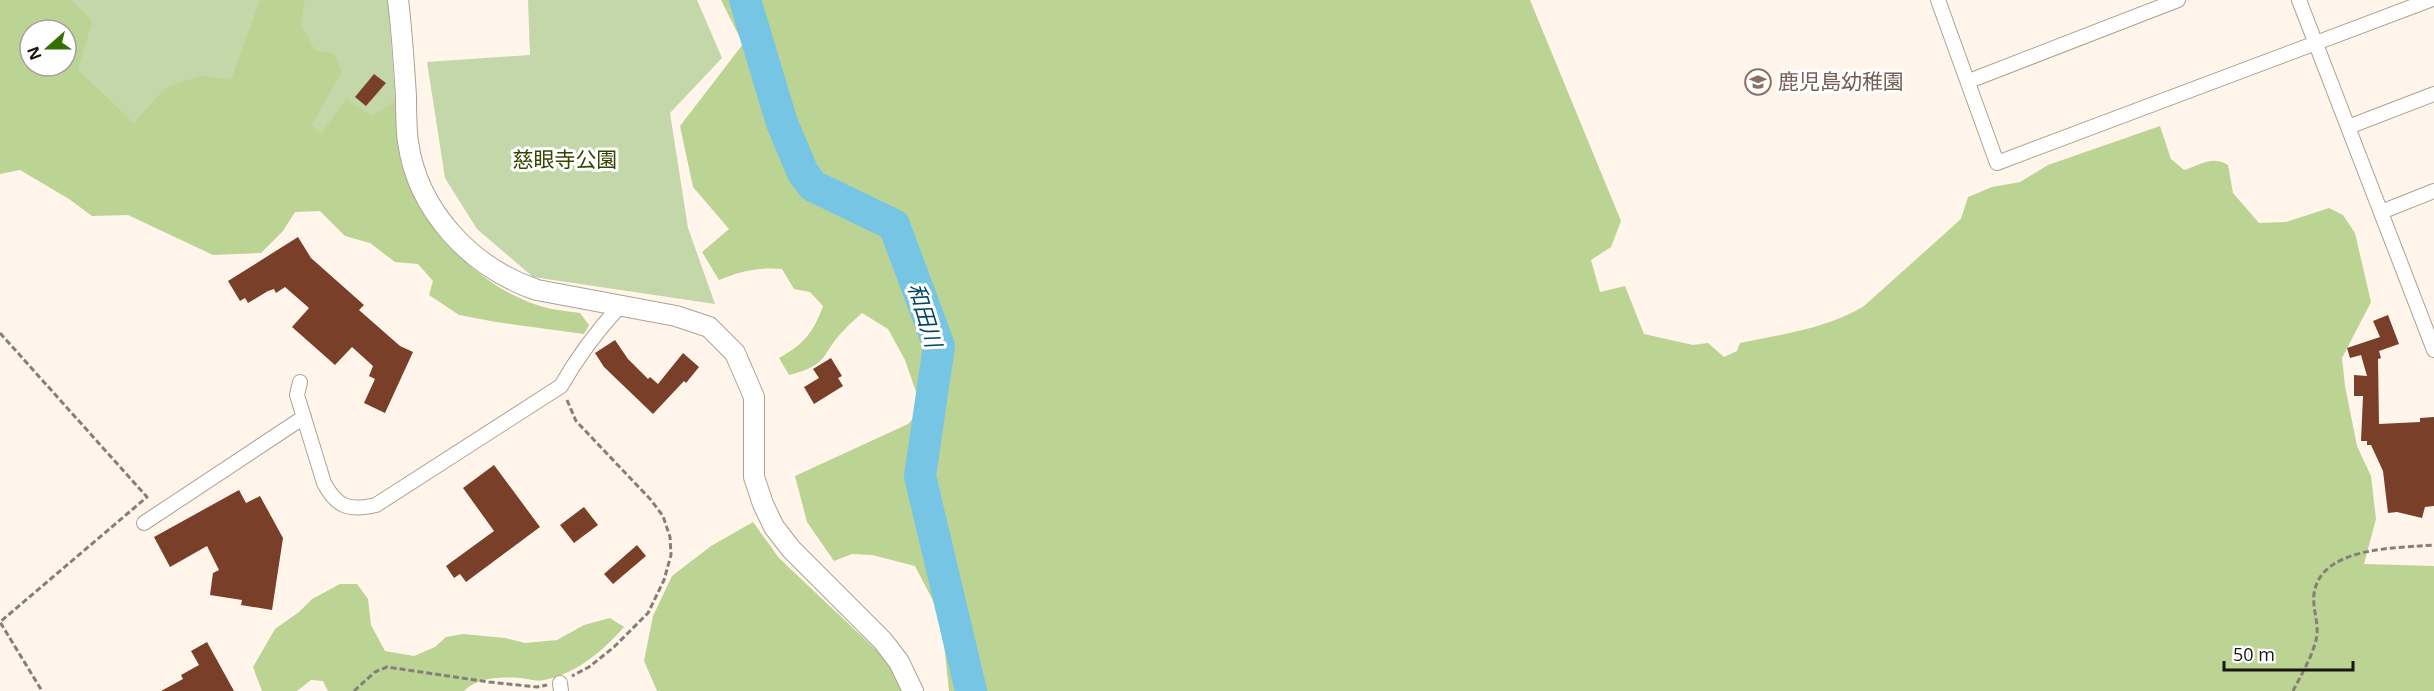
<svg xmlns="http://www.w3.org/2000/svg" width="2434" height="691" viewBox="0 0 2434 691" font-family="'Open Sans','Noto Sans JP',sans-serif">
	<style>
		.green { fill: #c4d7a8; fill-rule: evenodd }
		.forest { fill: #bbd494; fill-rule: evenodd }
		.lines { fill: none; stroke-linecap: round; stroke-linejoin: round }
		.river { stroke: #77c5e4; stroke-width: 32 }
		.building { fill: #7a3f29 }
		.street-casing { stroke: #ada294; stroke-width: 16 }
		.secondary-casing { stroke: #ada294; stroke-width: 22 }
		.path { stroke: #857f77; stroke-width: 3; stroke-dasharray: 6 3; stroke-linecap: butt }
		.street { stroke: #fff; stroke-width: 14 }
		.secondary { stroke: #fff; stroke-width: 20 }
		.labels { text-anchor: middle; stroke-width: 6; stroke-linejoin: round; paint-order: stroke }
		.education-label { font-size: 21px; fill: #785e54; stroke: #fff; text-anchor: start }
		.park-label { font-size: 21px; fill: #324600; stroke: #fff }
		.water-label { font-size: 22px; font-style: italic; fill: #01485e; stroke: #fff }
	</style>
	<rect width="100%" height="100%" fill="#fff5ea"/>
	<path class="green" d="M0,0h388l11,152 -159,40 -174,-91 -46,-43zM30,30h36v36h-36z
		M528,0h169l25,58 -52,55 18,115 27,76 -182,-27 -56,-48 -32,-51 -18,-116 103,-7z"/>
	<path class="forest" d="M0,0h71l21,21 -14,49 56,53 31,-35 37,-13 29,5 29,-80h45l-4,24 14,26 19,4 8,17 -30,54 9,9 25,-35 26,17 22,-15c3,21 3,52 10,72 21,59 76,114 136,133 12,4 27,5 40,7l9,12 -5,9 -88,-12 -37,-7 -30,-20 4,-14 -15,-17 -23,-2 -25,-19 -25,-7 -25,-25 -25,1 -12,19 -22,22 -48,2 -85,-40 -36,1 -23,-17 -49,-29 -20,4zM30,30h36v36h-36z
		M721,0h809l91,221 -10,26 -20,13 9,32 25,-6 19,48 49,11 15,-2 16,14 13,-6 3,-8c42,-9 86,-14 124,-37l97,-87 7,-22 24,-10 28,-5 28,-17 112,-39 11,33 13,11c17,-5 28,-15 44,-5l5,28 26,30 27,-1 43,-14 14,7 12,18 16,69 -29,56 3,28 12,60 14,30 5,43 -12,45 70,2v125h-1485l-8,-75 -26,-50 -43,-11 -20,-1 -18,7 -27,-39 -12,-46 113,-52 14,-15 -17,-49 -17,-31 -26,-16c-5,5 -12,10 -17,16 -26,26 -13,35 -56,46l-10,-17c25,-14 34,-25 44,-52l-13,-14 -16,-3 -12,-20c-23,-2 -42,2 -63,11l-17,-28 27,-23 -36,-42 -13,-61 63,-82z
		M753,522l26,36 111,105 12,28h-245l-13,-30 9,-45 19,-40 39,-30z
		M340,584h17l11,15 3,26 14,26 29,5 21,-9 11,-10 17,-3 42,4 20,5 32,-3 27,-15 26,-7 14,9c-21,24 -48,47 -80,53 -7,2 -16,-1 -23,-2 -18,-1 -44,-1 -57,13h-136l-5,-10 -12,-1 -14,11h-35l-9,-24 22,-38 24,-17 13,-13z"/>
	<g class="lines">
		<path class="river" d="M745,0l37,123 21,50 10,13 81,39 45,121 -19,130 51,215"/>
	</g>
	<path class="building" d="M374,74l12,9 -20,23 -11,-9z
		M298,237l13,21 53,47 -5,5 41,36 13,6 -28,61 -21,-10 11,-24 -6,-3 4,-10 -21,-19 -17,18 -43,-38 17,-19 -24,-21 -9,6 -2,-4 -6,2 -20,12 -3,-5 -5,3 -12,-20z
		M2388,315l11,29 -20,7 2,7 -3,1 1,65 41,-2v-4l14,-1v89l-9,1 -3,11 -25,-6 -9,1 -5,-42 -12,-26h-4v-4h-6l2,-45h-9v-21l13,1 -6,-21 -11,3 -3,-10 33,-11 -7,-16z
		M615,340l13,19 20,20 2,-2 8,7 25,-31 16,14 -13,16 -2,-2 -31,33 -49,-47 -9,-14z
		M831,358l11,18 -4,2 5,8 -29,18 -10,-17 15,-9 -6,-9z
		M494,465l46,62 -74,55 -6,-8 -6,4 -8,-12 48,-35 -31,-43z
		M239,490l7,13 14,-7 23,42 -11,72 -31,-5 1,-5 -32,-5 3,-22 6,-3 -12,-24 -37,21 -16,-30z
		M584,507l14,18 -24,18 -14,-18z
		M637,545l9,11 -33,28 -9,-10z
		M207,642l27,49h-73l22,-12 -2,-4 18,-10 -8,-14z"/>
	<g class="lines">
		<g class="street-casing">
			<path id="street" d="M1938,0l59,163 433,-163
				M2299,0l135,350
				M1969,81l209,-81
				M2348,127l86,-33
				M2381,212l53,-21
				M300,382l-3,13 27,88c13,25 26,28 52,22l185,-119c17,-30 36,-55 59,-80
				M144,523l160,-106
				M560,683l1,8"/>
		</g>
		<g class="secondary-casing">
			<path id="secondary" d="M398,0c4,32 6,64 8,96 0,15 0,31 2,46 10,70 64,126 129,148l139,26 33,11 26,26 19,44v80l9,27 11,23 17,22 92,92 16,21 14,29"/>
		</g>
		<path class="path" d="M0,333l147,164 -147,125 42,69
			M567,400l9,21 75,79 12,16 7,21 1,18 -7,25 -16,33 -34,34 -25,20 -17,9
			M354,691l21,-19 12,-5 102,15 48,5 10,-2
			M2293,691c8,-16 19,-34 23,-51 4,-15 -4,-31 -2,-46 6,-48 85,-46 120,-49"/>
		<use href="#street" class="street"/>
		<use href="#secondary" class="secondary"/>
	</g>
	<defs>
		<g id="school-ring" transform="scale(1.35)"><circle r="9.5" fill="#fff" stroke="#8d6e63" stroke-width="1.5"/><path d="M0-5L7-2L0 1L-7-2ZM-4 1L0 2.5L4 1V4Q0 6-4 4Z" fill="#8d6e63"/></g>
	</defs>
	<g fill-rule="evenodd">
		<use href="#school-ring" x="1758" y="82"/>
	</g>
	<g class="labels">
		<g class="education-label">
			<text x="1778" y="89">鹿児島幼稚園</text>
		</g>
		<g class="park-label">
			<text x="565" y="167">慈眼寺公園</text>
		</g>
		<g class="water-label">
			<text transform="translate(925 315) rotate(73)" y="8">和田川</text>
		</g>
	</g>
	<g transform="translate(48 48) rotate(249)"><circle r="28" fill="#ffffff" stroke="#a3a19f" stroke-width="1.5"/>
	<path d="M0-4.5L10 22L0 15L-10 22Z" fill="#347001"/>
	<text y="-9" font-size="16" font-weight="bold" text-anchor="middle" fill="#191510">N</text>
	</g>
	<path d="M2224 661v9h129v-9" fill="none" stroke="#191510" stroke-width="3"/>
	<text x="2233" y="661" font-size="18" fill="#191510" stroke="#ffffff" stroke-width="4.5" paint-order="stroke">50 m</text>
</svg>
